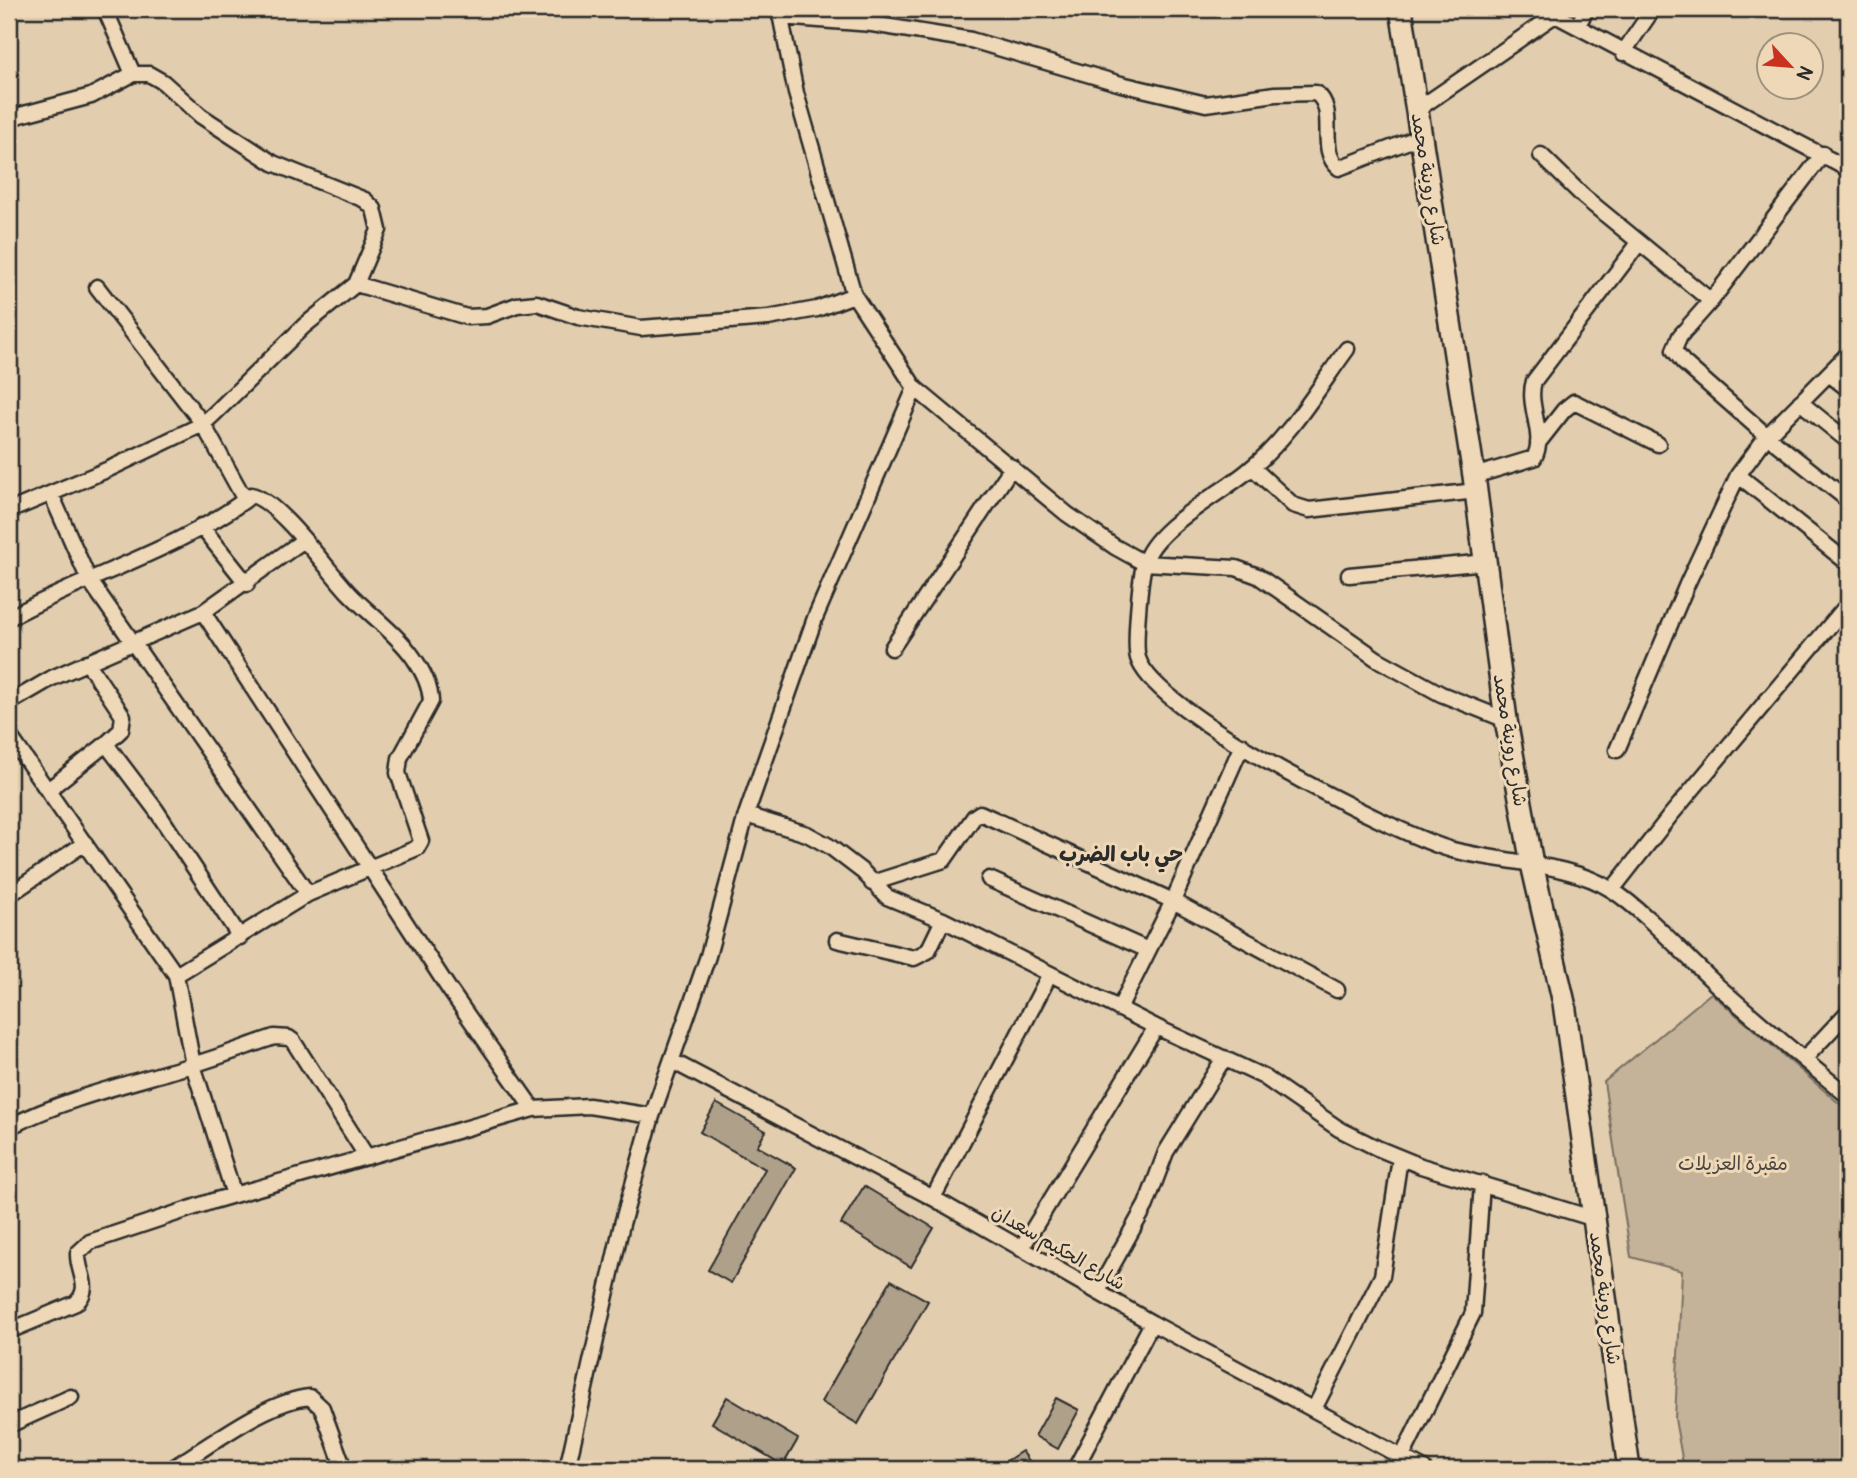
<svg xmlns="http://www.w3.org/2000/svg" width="1857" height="1478" viewBox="0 0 1857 1478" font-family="Pangolin,'Playpen Sans Arabic',sans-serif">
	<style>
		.green { fill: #c4b399; stroke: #786f62; stroke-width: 2 }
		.building { fill: #afa08a; stroke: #2b2b2b; stroke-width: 2 }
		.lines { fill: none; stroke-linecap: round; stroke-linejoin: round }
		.minor-casing { stroke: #2b2b2b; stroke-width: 19 }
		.secondary-casing { stroke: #2b2b2b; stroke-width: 26 }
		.minor { stroke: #eed8b7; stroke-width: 14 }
		.secondary { stroke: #eed8b7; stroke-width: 21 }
		.labels { text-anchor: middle; stroke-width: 6; stroke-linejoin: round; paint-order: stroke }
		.street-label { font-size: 19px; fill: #2b2b2b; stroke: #eed8b7 }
		.park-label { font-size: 19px; fill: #4a4641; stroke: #eed8b7 }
		.neighbourhood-label { font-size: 21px; font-weight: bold; fill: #2b2b2b; stroke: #eed8b7 }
	</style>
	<rect width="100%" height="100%" fill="#e2ceaf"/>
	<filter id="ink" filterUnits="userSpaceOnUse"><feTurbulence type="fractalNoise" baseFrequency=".0143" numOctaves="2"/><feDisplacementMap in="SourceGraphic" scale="14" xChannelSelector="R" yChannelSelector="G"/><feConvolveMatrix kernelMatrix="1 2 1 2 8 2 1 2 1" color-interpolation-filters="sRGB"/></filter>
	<g filter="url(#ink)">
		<path class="green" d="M1711,993l137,118v358h-164l-9,-50 7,-148 -51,-14 -27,-175z"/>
		<path class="building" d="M716,1103l50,28 -9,15 39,22 -65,115 -23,-13 57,-101 -65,-37z
			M864,1186l70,42 -23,39 -70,-43z
			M891,1280l37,21 -70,123 -37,-22z
			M727,1397l71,42 -15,26 -71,-42z
			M1056,1398l23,12 -21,39 -23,-13z
			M1022,1451l13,18h-41z"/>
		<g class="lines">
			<g class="minor-casing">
				<path id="minor" d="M105,9l28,65
					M779,9l17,84 58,202 61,93 152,126 48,33 29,16 92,5 22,8 119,83 64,35 65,26
					M1544,9l304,160
					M780,17l92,7 99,16 150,44 85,20 69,-10 41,-1c23,17 0,57 23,75l83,-32
					M1577,26l10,-17
					M1623,53l30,-44
					M1418,109l137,-94
					M9,118l82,-22 42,-22h16l14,8 38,34 72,47 92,37 9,9 5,21 -23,54 -52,42 -89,87 -12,11 -94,45 -100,42
					M1823,154l-112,147 -31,35 -6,14 9,12 84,74 81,64
					M1541,155l43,42 127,104
					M356,284l111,33 20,-1 30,-11 20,-2 41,14 63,11 127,-10 49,-9 37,-14
					M1347,349c-30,41 -58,89 -98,121 -28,24 -97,58 -105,95 -4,15 -10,80 -6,93 16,55 253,173 311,191 50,14 120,13 163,41 35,23 75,68 107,97 42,37 86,74 129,109
					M1829,374l19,15
					M1800,402l48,39
					M1538,443l26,-33 10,-8 84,42
					M1253,468l40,37 16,5 167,-19
					M1738,475l110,88
					M1474,476l60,-18c13,-23 -8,-52 0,-77l105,-138
					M51,494l37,84 220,316
					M201,526l46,58
					M1349,575l138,-13
					M203,612l246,377 84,120
					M9,618c74,-41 168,-68 236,-118l-42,-76 -106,-137
					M892,648l120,-181
					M87,662l36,54 -2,14 -15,14 50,66 84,127
					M9,703l43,-25 151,-66 101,-72
					M9,735l167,240 17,90 41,130
					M1617,750l71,-168 50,-107 29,-39 81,-82
					M48,790l58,-46
					M746,815l61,19 22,12 34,26 24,25 56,23
					M989,879l159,71
					M872,883l72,-23 30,-43 6,-4 193,88 164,89
					M1612,890l58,-74 178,-212
					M9,895l76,-52
					M837,940l77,18 14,-7 15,-31 213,107 108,50 75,52 38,19 44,18 174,53
					M176,975l132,-81 109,-46 4,-7 -23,-68 2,-15 31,-57c-1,-16 -8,-30 -18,-44 -17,-24 -43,-42 -64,-64 -20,-21 -71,-93 -98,-98l-6,5
					M1119,1009l54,-108 69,-156
					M1805,1058l43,-46
					M674,1062l259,136 219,125 272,146
					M9,1127c59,-30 120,-43 183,-62 28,-8 55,-19 82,-28l15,1 4,3 74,116
					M933,1198l117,-224
					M1021,1249l135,-222
					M1098,1291l48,-86 20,-53 58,-94
					M9,1331l67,-28c17,-16 1,-30 2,-50l12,-11 123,-41 320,-92 56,-3 63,10
					M1314,1409l68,-133 18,-118
					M9,1425l62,-28
					M1402,1457l71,-144 9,-130
					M171,1469c39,-23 95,-68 139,-72l12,11 22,61
					M567,1469l55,-245 30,-108 56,-160 38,-141 69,-197 100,-230
					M1075,1469l77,-146"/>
			</g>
			<g class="secondary-casing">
				<path id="secondary" d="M1401,9l73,467 32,244 26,144 32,139 65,466"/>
			</g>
			<use href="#minor" class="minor"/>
			<use href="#secondary" class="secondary"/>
		</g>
	</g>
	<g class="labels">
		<g class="street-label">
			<text transform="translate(1429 179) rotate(81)" y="7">شارع روينة محمد</text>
			<text transform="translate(1511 740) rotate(81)" y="7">شارع روينة محمد</text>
			<text transform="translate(1059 1247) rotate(30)" y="7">شارع الحكيم سعدان</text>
			<text transform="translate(1606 1298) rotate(82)" y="7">شارع روينة محمد</text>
		</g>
		<g class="park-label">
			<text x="1733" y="1170">مقبرة العزيلات</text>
		</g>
		<g class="neighbourhood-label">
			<text x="1121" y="861">حي باب الضرب</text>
		</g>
	</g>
	<rect width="1857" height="1478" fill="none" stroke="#eed8b7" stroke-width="35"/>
	<rect x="18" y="18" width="1822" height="1443" fill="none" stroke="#2b2b2b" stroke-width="2.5" filter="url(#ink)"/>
	<g transform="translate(1790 66) rotate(116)"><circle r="33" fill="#eed8b7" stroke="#a0937f" stroke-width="2"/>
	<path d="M0-5L12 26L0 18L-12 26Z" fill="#c8321e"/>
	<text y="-10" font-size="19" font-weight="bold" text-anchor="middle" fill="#2b2b2b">N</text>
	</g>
</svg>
